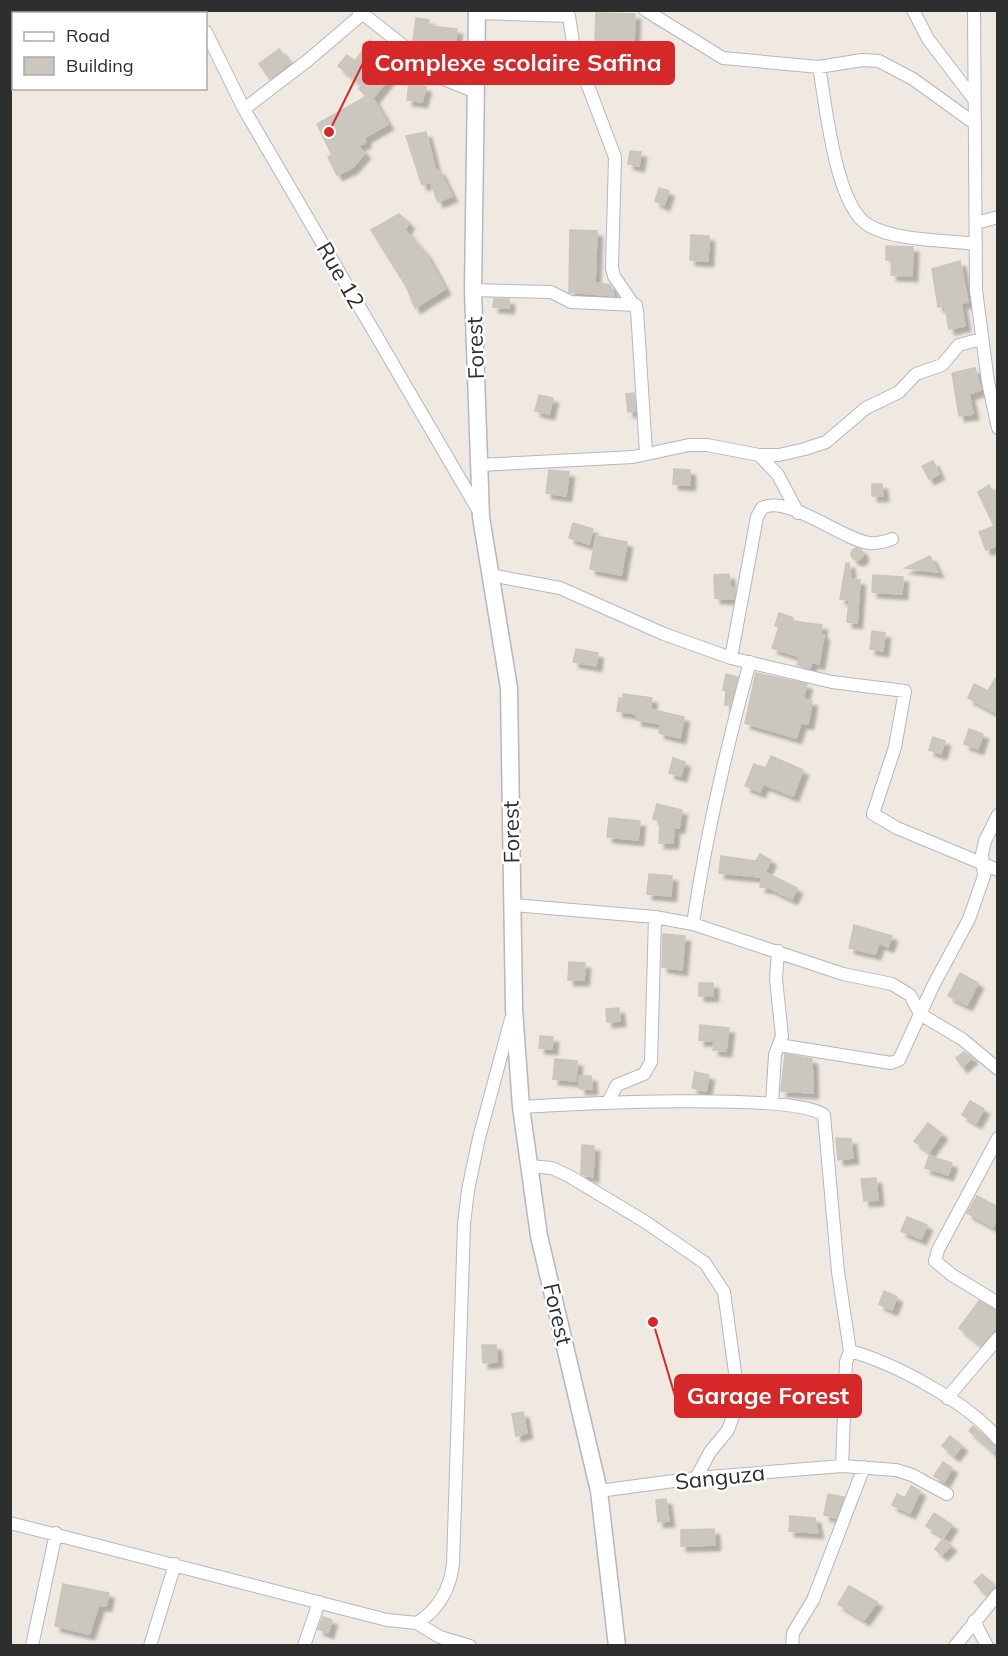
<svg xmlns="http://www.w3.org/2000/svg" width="1008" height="1656" viewBox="0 0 1008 1656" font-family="Mulish,sans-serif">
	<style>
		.building { fill: #cbc7bf; stroke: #cbc5ba; stroke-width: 1.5; filter: url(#shadow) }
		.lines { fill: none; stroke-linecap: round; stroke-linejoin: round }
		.street-casing { stroke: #b4b7c1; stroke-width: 14 }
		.secondary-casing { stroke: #b4b7c1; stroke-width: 19 }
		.street { stroke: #fff; stroke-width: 12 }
		.secondary { stroke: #fff; stroke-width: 16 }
		.labels { text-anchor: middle; stroke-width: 5; stroke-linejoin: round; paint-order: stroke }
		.street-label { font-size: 22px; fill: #2e2e2e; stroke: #fff }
		.leader { fill: none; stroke: #d62828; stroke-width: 2 }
		.callout-dot { fill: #d62828; stroke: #fff; stroke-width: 2 }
		.callout { fill: #d62828; stroke: #d62828; stroke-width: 2 }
		.callout-label { font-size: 24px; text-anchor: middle; font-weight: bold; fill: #fff }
	</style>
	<defs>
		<filter id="shadow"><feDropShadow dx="5.5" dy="5.5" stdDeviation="1.5" flood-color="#0004"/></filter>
	</defs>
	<rect width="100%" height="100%" fill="#efe9e1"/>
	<path class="building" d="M596,13l39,1 -1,28 -39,-1z
		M416,18l13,2 -1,6 29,3 -2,21 -28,-3v-5l-14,-2z
		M370,40l13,9 -7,10 20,11 -23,28 15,26 -24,14 2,4 -8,4 7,7 -13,15 -15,7 -9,-18 4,-2 -15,-31 50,-28 -8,-7 3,-4 -24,-19 9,-11 8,6z
		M279,49l11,14 -20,16 -11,-15z
		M409,82l17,5 -4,15 -15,-2z
		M426,132l10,39 3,-1 13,26 -14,6 -8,-20 -8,3 -16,-49z
		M630,151l11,1 -2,14 -11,-2z
		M659,188l10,3 -5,14 -9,-4z
		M399,214l10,9 -4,7 20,23 20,36 -30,19 -9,-22 -35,-56z
		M570,230l27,1 -2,52 15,2 4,11 -45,-4z
		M691,235l18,1 -1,25 -18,-1z
		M886,246l27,1 -1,29 -21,-1 1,-15h-6z
		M960,261l8,41 -7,1 4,23 -16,3 -4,-23 -7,1 -6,-38z
		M494,299h15v9l-16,-1z
		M975,368l6,22 -12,4 4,20 -14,2 -7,-43z
		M634,393l1,18 -7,1 -2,-18z
		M539,395l14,3 -4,16 -14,-3z
		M933,461l6,13 -10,5 -7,-13z
		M674,469l16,1v15l-17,-1z
		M549,470l20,2 -3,24 -20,-3z
		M872,484h10l1,12h-11z
		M989,485l9,15v45l-12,5 -7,-18 15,-6 -16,-34z
		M573,523l20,6 -4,15 -20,-6z
		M596,536l31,6 -6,33 -31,-6z
		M851 554a6 6 0 1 1 12 0a6 6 0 1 1-12 0Z
		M930,556l8,16 -33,-4z
		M846,563h3l2,16 9,1 -3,43 -10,-1 2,-22 -9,-1z
		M729,574l1,13 6,1 -2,11 -19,-1 -1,-23z
		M873,575l30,2 -1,17 -30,-2z
		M779,613l14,5 -1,3 30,4 -1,9 3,1 -5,29 -7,-2 -2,6 -13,-3 3,-8 -28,-9 7,-21 -4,-1z
		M872,631l13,2 -2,18 -13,-2z
		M576,649l22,4 -2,13 -23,-4z
		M756,673l51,11 -4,15 9,2 -4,23 -7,-1 -5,15 -51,-15z
		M726,674l12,3 -8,28h-5l1,-14 -3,-1z
		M998,674v40l-30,-16 6,-14 14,7z
		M623,694l29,4 -2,11 34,8 -4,21 -21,-5 2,-9 -25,-4 1,-6 -20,-3 2,-13 4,1z
		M969,729l14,5 -5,15 -14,-5z
		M933,737l12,4 -4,13 -12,-4z
		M771,756l32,14 -10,26 -30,-12 -3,8 -15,-6 9,-22 12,4z
		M673,758l12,4 -4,14 -12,-3z
		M657,804l25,6 -3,18 -5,-1 -1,16h-14l1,-22 -7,-2z
		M609,818l31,3 -2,19 -31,-3z
		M760,854l11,6 -6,12 32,16 -5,11 -23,-11 -9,-1 2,-10 -43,-4 2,-17 35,5z
		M649,874l23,2 -1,20 -24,-2z
		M854,925l38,11 -4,11 -9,-4 -4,11 -26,-6z
		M663,934l22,2 -3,34 -20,-3z
		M569,962l16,1 -1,17h-16z
		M960,973l18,10 -11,22 -19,-9z
		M699,983h14v13h-14z
		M619,1008l1,13 -13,1 -1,-13z
		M700,1025l29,3 -3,23 -13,-1 1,-9 -15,-1z
		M540,1036l13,1 -1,12 -13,-1z
		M964,1052l8,6 -10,9 -6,-9z
		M785,1054l27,5 1,34 -32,-2z
		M555,1059l22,2 -1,20 -23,-2z
		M695,1072l14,3 -3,16 -14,-3z
		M579,1076h12l1,13h-12z
		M970,1101l14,8 -8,14 -14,-8z
		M928,1123l14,11 -13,18 -15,-11z
		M836,1138l15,1 2,19 -15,2z
		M582,1145l12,1 -1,31 -12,-3z
		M929,1156l23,7 -4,12 -23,-7z
		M876,1178l2,22 -14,1 -3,-22z
		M977,1196l21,11v11l-5,9 -26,-14z
		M907,1217l20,8 -6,14 -20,-8z
		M884,1291l13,6 -5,13 -13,-6z
		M979,1301l19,10v15l-17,19 -22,-17z
		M482,1345h14l1,17 -14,1z
		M523,1412l4,21 -11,3 -4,-22z
		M973,1426l24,21 -4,5 -24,-21z
		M950,1436l12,10 -8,10 -12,-10z
		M943,1462l9,6 -8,14 -10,-6z
		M911,1486l9,5 -10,22 -18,-8 5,-11 8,4z
		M828,1494l16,3 -8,21 -12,-3z
		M666,1499l3,22 -11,1 -2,-22z
		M934,1513l18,12 -8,12 -18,-11z
		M790,1516l25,2 3,15 -29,-2z
		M714,1529l1,16 -34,1v-16z
		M943,1539l8,7 -9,9 -7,-6z
		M982,1574l13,12 -9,9 -12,-13z
		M63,1584l46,9 -3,13 -7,-1 -10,29 -34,-8z
		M849,1586l28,16 -13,18 -26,-16z
		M323,1617l9,3 -4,13 -10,-4z"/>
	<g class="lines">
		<g class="street-casing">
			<path id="street" d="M195,10l1,4
				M358,10l47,37 21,12 10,17 40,16
				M645,10l78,48 96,9 43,-7 17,1 34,18 61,44
				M913,10l15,29 45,59
				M974,10l2,280 12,92 10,46
				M477,13l92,3 5,33 41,108 -3,111 2,8 23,34 9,143
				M206,32l38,77 237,406
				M819,67c7,38 16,138 49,158 26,16 77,15 108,19
				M244,109l63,-48 54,-46
				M976,223l22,-6
				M473,290l78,2 20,10 65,3
				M759,455l19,20 20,38
				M479,465l154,-8 56,-12h18l52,10h20l26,-6 21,-7 40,-34 33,-16 17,-18 26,-9 17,-20 22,-6
				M490,575l70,13 104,46 67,24 101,24 73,9 -10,56 -22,67 24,14 101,42
				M731,658l26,-141 5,-9c25,-14 81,32 107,35 8,1 15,-1 23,-4
				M513,905l142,12 38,7 150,50 49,10 18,11 10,19 42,25 36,30
				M693,924c13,-89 33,-175 57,-262
				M779,1045l112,18 8,-3 34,-74 36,-67 15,-43 -2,-22 3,-13 13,-26
				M608,1102l9,-17 27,-11 7,-12 4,-145
				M772,1103l3,-48 7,-19 -6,-57 2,-28
				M521,1107c48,-3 272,-15 303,8l14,157 12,79 -4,11 -4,104
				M998,1138l-60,112 -3,11 17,14 46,28
				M529,1166l23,2 17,8 75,45 61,42 19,29 13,95 -1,21 -8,22 -18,22 -14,26
				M850,1351c44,12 119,52 148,88
				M947,1398l51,-60
				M599,1491l97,-13 146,-12 54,4 16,5 35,19
				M10,1523l377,97 30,3c22,-14 33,-33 36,-59l11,-340 4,-34 11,-52 32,-119
				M974,1621l13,25
				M417,1623l23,14 30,9
				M32,1646l24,-113
				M150,1646l25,-82
				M304,1646l15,-44
				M792,1646l1,-13 20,-33 51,-133
				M955,1646l43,-52"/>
		</g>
		<g class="secondary-casing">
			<path id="secondary" d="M477,10l-4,280 8,227 28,171 5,321 7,98 18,129 60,255 18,155"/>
		</g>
		<use href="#street" class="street"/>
		<use href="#secondary" class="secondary"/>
	</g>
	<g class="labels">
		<g class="street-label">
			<text transform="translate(341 275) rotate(60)" y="8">Rue 12</text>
			<text transform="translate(475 348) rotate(-92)" y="8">Forest</text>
			<text transform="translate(511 832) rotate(-91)" y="8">Forest</text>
			<text transform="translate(558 1314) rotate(77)" y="8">Forest</text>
			<text transform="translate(720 1477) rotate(-6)" y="8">Sanguza</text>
		</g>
	</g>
	<path class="leader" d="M329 132L363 63M653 1322L675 1396"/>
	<g class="callout-dot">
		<circle cx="329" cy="132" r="6"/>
		<circle cx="653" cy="1322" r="6"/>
	</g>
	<g class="callout">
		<rect x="363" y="42" width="311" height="42" rx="6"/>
		<rect x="675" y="1375" width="186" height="42" rx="6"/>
	</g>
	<g class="callout-label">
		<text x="518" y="71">Complexe scolaire Safina</text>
		<text x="768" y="1404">Garage Forest</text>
	</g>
	<rect width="1008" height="1656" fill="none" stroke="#2e2e2e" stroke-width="24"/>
	<rect x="12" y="12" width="195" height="78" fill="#ffffff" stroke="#ababab" stroke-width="1.5"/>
	<rect x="24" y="32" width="30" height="9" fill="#ffffff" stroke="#ababab" stroke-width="1.5"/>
	<text x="66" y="42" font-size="18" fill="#2e2e2e">Road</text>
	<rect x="24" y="57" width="30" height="18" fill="#cbc7bf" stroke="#ababab" stroke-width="1.5"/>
	<text x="66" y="72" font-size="18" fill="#2e2e2e">Building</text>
</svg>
